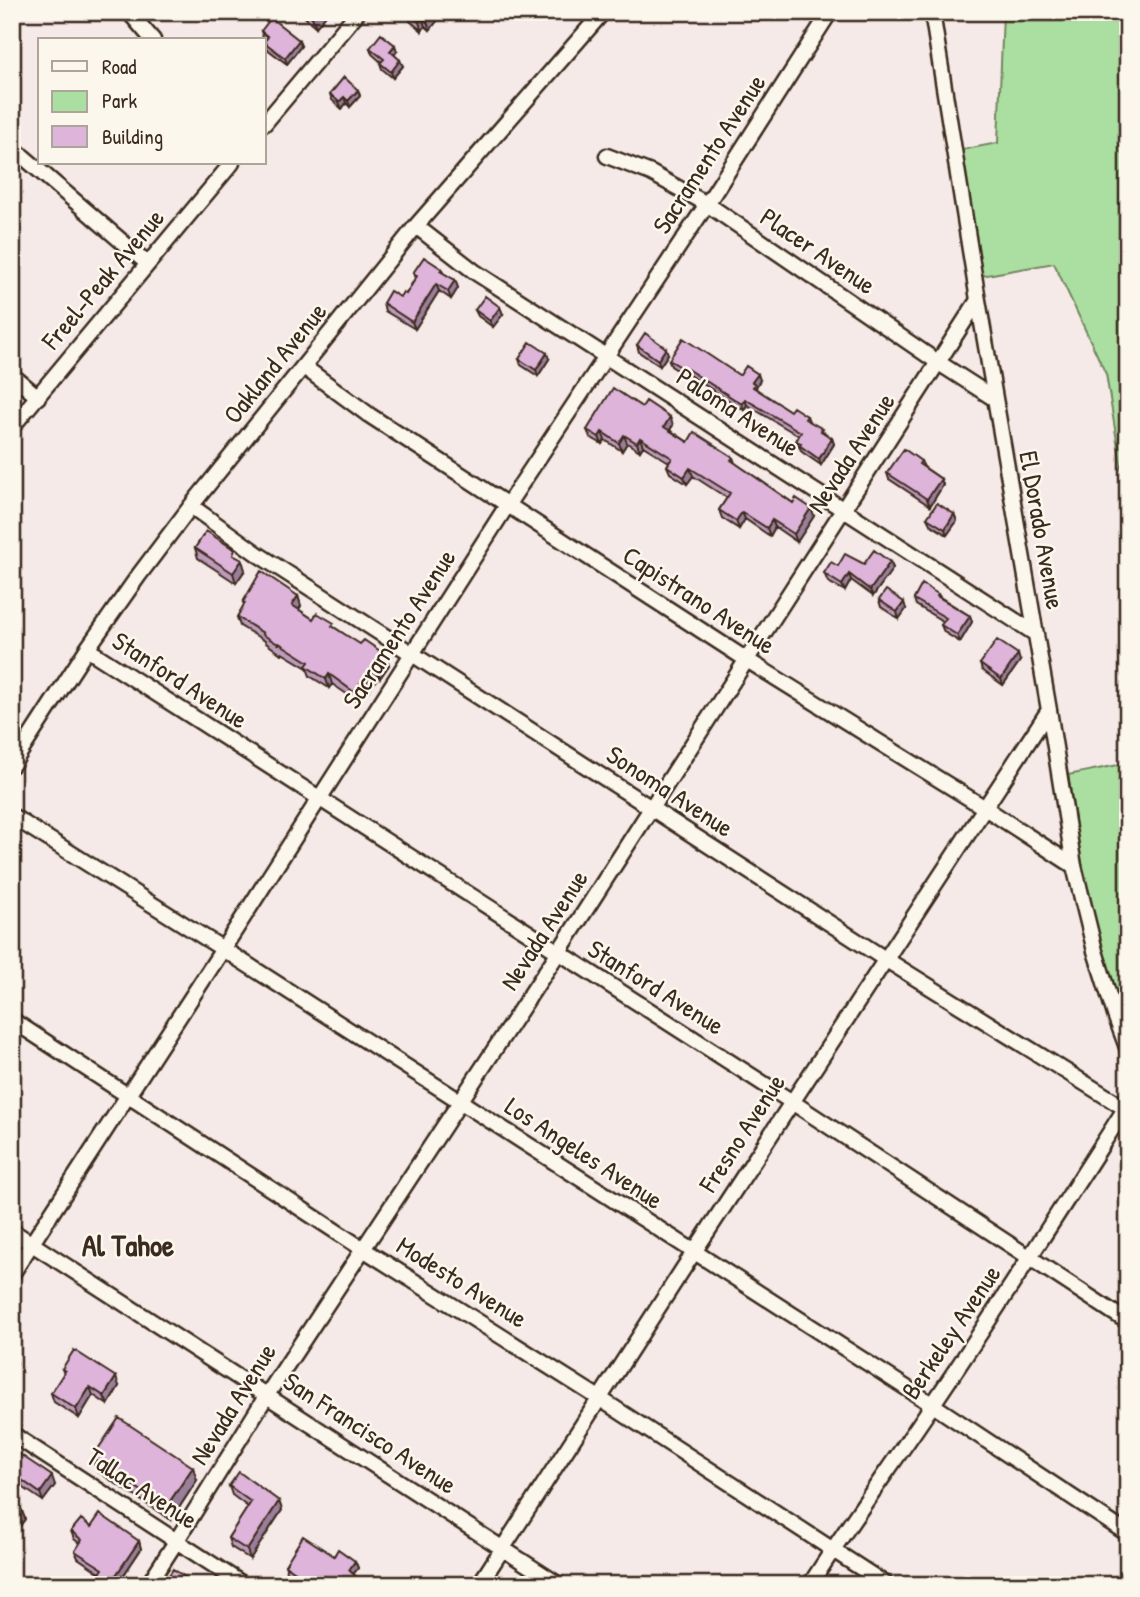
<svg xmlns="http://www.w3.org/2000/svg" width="1140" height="1597" viewBox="0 0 1140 1597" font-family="'Patrick Hand',sans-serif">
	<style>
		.green { fill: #abdfa1; stroke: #738460; stroke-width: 2 }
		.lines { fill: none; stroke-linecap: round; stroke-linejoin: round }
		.minor-casing { stroke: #3b2a1e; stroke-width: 19 }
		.minor { stroke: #fbf7ec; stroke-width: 14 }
		.wall { fill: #bf9bbb; stroke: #3b2a1e; stroke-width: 2 }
		.shaded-wall { fill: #9b7e99; stroke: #3b2a1e; stroke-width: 2 }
		.building { fill: #deb4da; stroke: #3b2a1e; stroke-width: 2 }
		.labels { text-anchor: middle; stroke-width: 5; stroke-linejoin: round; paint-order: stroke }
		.street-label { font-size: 26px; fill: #3b2a1e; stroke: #fbf7ec }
		.quarter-label { font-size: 30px; font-weight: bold; fill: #3b2a1e; stroke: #fbf7ec }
	</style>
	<rect width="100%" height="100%" fill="#f5eae8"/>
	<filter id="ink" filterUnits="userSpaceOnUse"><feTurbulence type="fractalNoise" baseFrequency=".0143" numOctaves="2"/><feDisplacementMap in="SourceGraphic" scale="14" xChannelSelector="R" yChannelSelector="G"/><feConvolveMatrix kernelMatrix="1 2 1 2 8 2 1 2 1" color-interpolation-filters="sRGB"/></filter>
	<g filter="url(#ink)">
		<path class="green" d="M1003,12h125v496l-22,-134 -52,-111 -73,13 -20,-126 37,-7z
			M1128,763v241l-13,6 -15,-50 -21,-113 -11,-72z"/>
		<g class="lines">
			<g class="minor-casing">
				<path id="minor" d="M129,12l24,28
					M932,12l46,288 71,410 25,156 21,85 20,64 13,35
					M264,124l94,-112
					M12,147l136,117
					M607,156l44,17 56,31 232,159 56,36
					M416,226l59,46 561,362
					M304,367l65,48 378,245 238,148 89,58
					M12,375l26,22
					M12,427l220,-264
					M191,506l68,49 626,404 243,151
					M87,649l705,453 336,220
					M12,765l75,-116 52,-74 52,-69 225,-280 187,-214
					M12,816l211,133 710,456 195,129
					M12,1020l351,229 236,149 288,187
					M12,1231l547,354
					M12,1274l211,-325 285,-445 199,-300 123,-192
					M12,1434l232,151
					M148,1585l29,-45 90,-145 291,-442 420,-653
					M479,1585l215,-333 355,-542
					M810,1585c39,-62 83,-121 123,-181 67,-99 131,-200 195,-300"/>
			</g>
			<use href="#minor" class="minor"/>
		</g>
		<path class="wall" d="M299,12h29l-12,15z
			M403,12h41l-14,18 -5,-4 -3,5 -12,-10 -2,-4z
			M261,31l40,15 -14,18 -21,-16 -2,-5 2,-3 -3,-2z
			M370,48l27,3 -3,4 9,11 -10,12 -11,-9 -2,-6 1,-1 -9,-8z
			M358,90l2,6 -10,11 -4,-4 -4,6 -10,-9 -2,-6z
			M442,269l1,4 12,7 3,8 -7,11 -12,-8 -24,38 -30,-18 -2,-8 17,-6 6,-3 9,-16 -2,-5z
			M475,310l28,4 -10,13 -15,-11z
			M637,345l31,9 -8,12 -21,-14z
			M519,359h30l-11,17 -17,-11z
			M669,360l91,20 -4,7v2l34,22 17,5 2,5 23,17 2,6 -13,21 -19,-13 -6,-11 3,-5 -52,-31 -3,5 -55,-35 -1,2 -17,-11z
			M642,407l31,18 -3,5 18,12 45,15 2,6 58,40 21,13 -17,26 -22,-15 -5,9 -25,-17 -6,10 -17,-11 -3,-8 8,-12 -34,-22 -6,8 -17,-11 -3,-7 2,-4 -26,-16 -3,5 -13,-8 -5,8 -17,-11 -3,4 -12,-7 -3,-7z
			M921,461l3,6 17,12 2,6 -13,21 -41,-27 -2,-6z
			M954,514l3,7 -10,14 -17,-11 -3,-6z
			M195,548l43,10 7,12 -9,13 -38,-25z
			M890,562l3,6 -20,28 -22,-16 -6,11 -17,-9 -4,-9 14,-7z
			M938,594l2,3 30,19 2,6 -12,20 -16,-10 -3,-7 3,-3 -28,-17 -2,-6z
			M298,596l3,10 -3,3 15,10 22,9 54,37 -9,13 -2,-1 -9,13 -3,-1 -9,12 -25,-17 -3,4 -19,-12 -3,-8 -25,-15 -1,1 -15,-11 -1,-2 -25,-15 -3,-9 7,-12 -1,-3z
			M879,600l27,9 -7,10 -18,-12z
			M1020,661l-17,24 -21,-15 -2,-6z
			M62,1369l57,17 -11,19 -15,-10 -14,23 -25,-16 -3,-9 13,-19z
			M12,1449l43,36 -12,16 -31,-21z
			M92,1458l105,22 -26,40 -74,-49z
			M229,1486l50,15 3,9 -32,49 -19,-12 -3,-9 20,-31 -16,-12z
			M12,1503l10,8 3,8 -9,12 -4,-3z
			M91,1527l48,14 2,8 -24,36h-8l-6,-4 -3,-8 -22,-15 -3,-7 5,-7 -6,-5 -3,-8z
			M334,1556l21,5 3,7 -5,6 12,11h-58l-20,-13 -2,-7z"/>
		<path class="shaded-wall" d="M317,12h11l-12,15 -4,-10z
			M434,12h10l-14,18 -3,-8z
			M422,18l3,8 -3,5 -3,-9z
			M299,40l2,6 -14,18 -2,-6z
			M395,45l2,6 -5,7 -2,-7z
			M400,60l3,6 -10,12 -2,-6z
			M358,90l2,6 -10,11 -2,-6z
			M344,97l2,6 -4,6 -3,-7z
			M455,280l3,8 -7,11 -3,-8z
			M436,284l3,7 -24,38 -3,-7z
			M500,307l3,7 -10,13 -3,-6z
			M666,348l2,6 -8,12 -2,-6z
			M547,353l2,6 -11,17 -2,-6z
			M758,374l2,6 -4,7 1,3 -2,3 -3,-11z
			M745,399l2,6 -3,5 -2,-6z
			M670,417l3,8 -6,9 -3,-7z
			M602,432l3,8 -3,4 -3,-7z
			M624,435l3,8 -5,8 -3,-8z
			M640,438l3,8 -3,5 -3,-8z
			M832,438l2,6 -13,21 -2,-6z
			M690,468l3,8 -6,8 -3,-7z
			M941,479l2,6 -13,21 -3,-7z
			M811,508l3,8 -17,26 -3,-8z
			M742,512l3,7 -6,10 -3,-8z
			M954,514l3,7 -10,14 -2,-6z
			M772,520l3,7 -5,9 -3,-8z
			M242,560l3,10 -9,13 -3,-10z
			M890,562l3,6 -20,28 -3,-6z
			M849,574l2,6 -6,11 -3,-6z
			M298,596l3,10 -6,9 -3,-10z
			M904,602l2,7 -7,10 -2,-7z
			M970,616l2,6 -12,20 -3,-7z
			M1018,654l2,7 -17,24 -2,-6z
			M386,655l3,10 -9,13 -3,-9z
			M375,667l3,10 -9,13 -3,-9z
			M329,674l3,10 -3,4 -3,-9z
			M363,679l3,10 -9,12 -3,-9z
			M15,1357l2,6 -5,7v-10z
			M116,1377l3,9 -11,19 -4,-9z
			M90,1387l3,8 -14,23 -3,-9z
			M193,1467l4,13 -26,40 -5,-13z
			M52,1476l3,9 -12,16 -3,-8z
			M279,1501l3,9 -32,49 -3,-9z
			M22,1511l3,8 -9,12 -3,-8z
			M139,1541l2,8 -24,36h-4l-1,-4z
			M355,1561l3,7 -7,9 -2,-7z"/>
		<path class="building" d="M306,12h11l-5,5z
			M407,12h27l-7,10 -5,-4 -3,4z
			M271,18l28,22 -14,18 -21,-16 4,-5 -7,-6z
			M381,34l14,11 -5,6 10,9 -9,12 -11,-9 4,-4 -14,-11z
			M344,77l14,13 -10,11 -4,-4 -5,5 -9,-8z
			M424,257l18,12 -2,2 15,9 -7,11 -12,-7 -24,38 -29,-19 7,-12 10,6 3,-5 3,2 11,-18 -4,-3z
			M485,296l15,11 -10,14 -15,-11z
			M645,333l21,15 -8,12 -21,-15z
			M683,338l56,37h1l6,-9 12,8 -6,8 3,2 -2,3 37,24 3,-4 14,9 -2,3 18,10 -2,2 11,7 -13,21 -20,-14 2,-2 -5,-2 5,-9 -56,-33 -3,5 -55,-35 -1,1 -17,-10z
			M530,342l17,11 -11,17 -17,-11z
			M613,388l29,19 4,-6 24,16 -6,10 24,15 6,-10 39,25 -2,3 62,43 3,-5 15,10 -17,26 -22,-14 -5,8 -25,-16 -6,9 -17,-11 11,-17 -40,-25 -6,9 -17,-11 5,-8 -32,-20 -3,5 -13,-8 -5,8 -17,-11 -3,5 -12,-7z
			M904,449l17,12 -2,3 22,15 -14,20 -40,-26z
			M937,503l17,11 -9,15 -18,-11z
			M206,531l29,19 -2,5 9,5 -9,13 -38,-25z
			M874,550l16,12 -20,28 -21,-16 -7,11 -16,-10 -2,-2 7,-11 7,4 7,-12 19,10z
			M261,571l37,25 -6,9 21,14 4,-6 17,10 -2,3 28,18 4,-4 22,15 -9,14 -2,-2 -9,14 -3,-2 -9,13 -25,-18 -3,5 -20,-13 3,-4 -30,-19 -1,1 -16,-10 1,-1 -26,-16 8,-14 -2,-1z
			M922,584l16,10 -1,2 33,20 -13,19 -16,-10 5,-7 -32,-19z
			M886,590l18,12 -7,10 -18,-12z
			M997,640l21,14 -17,25 -21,-15z
			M74,1350l42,27 -12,19 -14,-9 -14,22 -25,-16 14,-22 -3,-2z
			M119,1418l74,49 -27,40 -74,-49z
			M12,1449l40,27 -12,17 -28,-20z
			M239,1472l40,29 -32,49 -19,-12 23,-36 -22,-16z
			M12,1503l10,8 -9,12 -1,-1z
			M100,1514l39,27 -27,40 -12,-8 3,-4 -28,-18 7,-11 -11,-9 10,-12 10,8z
			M303,1536l31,20 4,-7 17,12 -6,9 16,15h-23l-2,-2 -1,2h-24l-30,-20z
			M173,1569l24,16h-34z"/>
	</g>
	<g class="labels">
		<g class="street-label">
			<text transform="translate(709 154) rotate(-57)" y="9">Sacramento Avenue</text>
			<text transform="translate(818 251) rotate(34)" y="9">Placer Avenue</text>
			<text transform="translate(103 279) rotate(-50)" y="9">Freel-Peak Avenue</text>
			<text transform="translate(275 363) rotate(-51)" y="9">Oakland Avenue</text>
			<text transform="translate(738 412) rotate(33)" y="9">Paloma Avenue</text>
			<text transform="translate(851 453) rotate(-57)" y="9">Nevada Avenue</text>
			<text transform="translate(1042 530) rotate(80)" y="9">El Dorado Avenue</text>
			<text transform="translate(699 600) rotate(33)" y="9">Capistrano Avenue</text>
			<text transform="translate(399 629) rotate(-57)" y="9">Sacramento Avenue</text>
			<text transform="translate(180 680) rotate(33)" y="9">Stanford Avenue</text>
			<text transform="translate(670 791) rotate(33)" y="9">Sonoma Avenue</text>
			<text transform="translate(544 930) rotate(-57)" y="9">Nevada Avenue</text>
			<text transform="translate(656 987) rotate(32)" y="9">Stanford Avenue</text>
			<text transform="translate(742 1133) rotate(-57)" y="9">Fresno Avenue</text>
			<text transform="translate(584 1153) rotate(33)" y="9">Los Angeles Avenue</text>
			<text transform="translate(462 1282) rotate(32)" y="9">Modesto Avenue</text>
			<text transform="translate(951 1332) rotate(-56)" y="9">Berkeley Avenue</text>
			<text transform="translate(233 1404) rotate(-58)" y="9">Nevada Avenue</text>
			<text transform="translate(370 1433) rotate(33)" y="9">San Francisco Avenue</text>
			<text transform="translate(142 1488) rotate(33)" y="9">Tallac Avenue</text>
		</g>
		<g class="quarter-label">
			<text x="128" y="1256">Al Tahoe</text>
		</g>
	</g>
	<rect width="1140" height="1597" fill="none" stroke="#fbf7ec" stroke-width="42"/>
	<rect x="21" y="21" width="1098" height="1555" fill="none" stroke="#3b2a1e" stroke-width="2.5" filter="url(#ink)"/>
	<rect x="38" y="38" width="228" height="126" fill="#fbf7ec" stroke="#aea59a" stroke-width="2"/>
	<rect x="52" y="61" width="35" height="10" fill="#fbf7ec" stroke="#aea59a" stroke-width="2"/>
	<text x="102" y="74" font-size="21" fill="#3b2a1e">Road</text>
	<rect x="52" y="91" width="35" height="21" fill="#abdfa1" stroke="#aea59a" stroke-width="2"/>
	<text x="102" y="108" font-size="21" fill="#3b2a1e">Park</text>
	<rect x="52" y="126" width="35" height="21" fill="#deb4da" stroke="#aea59a" stroke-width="2"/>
	<text x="102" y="144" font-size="21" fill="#3b2a1e">Building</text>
</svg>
